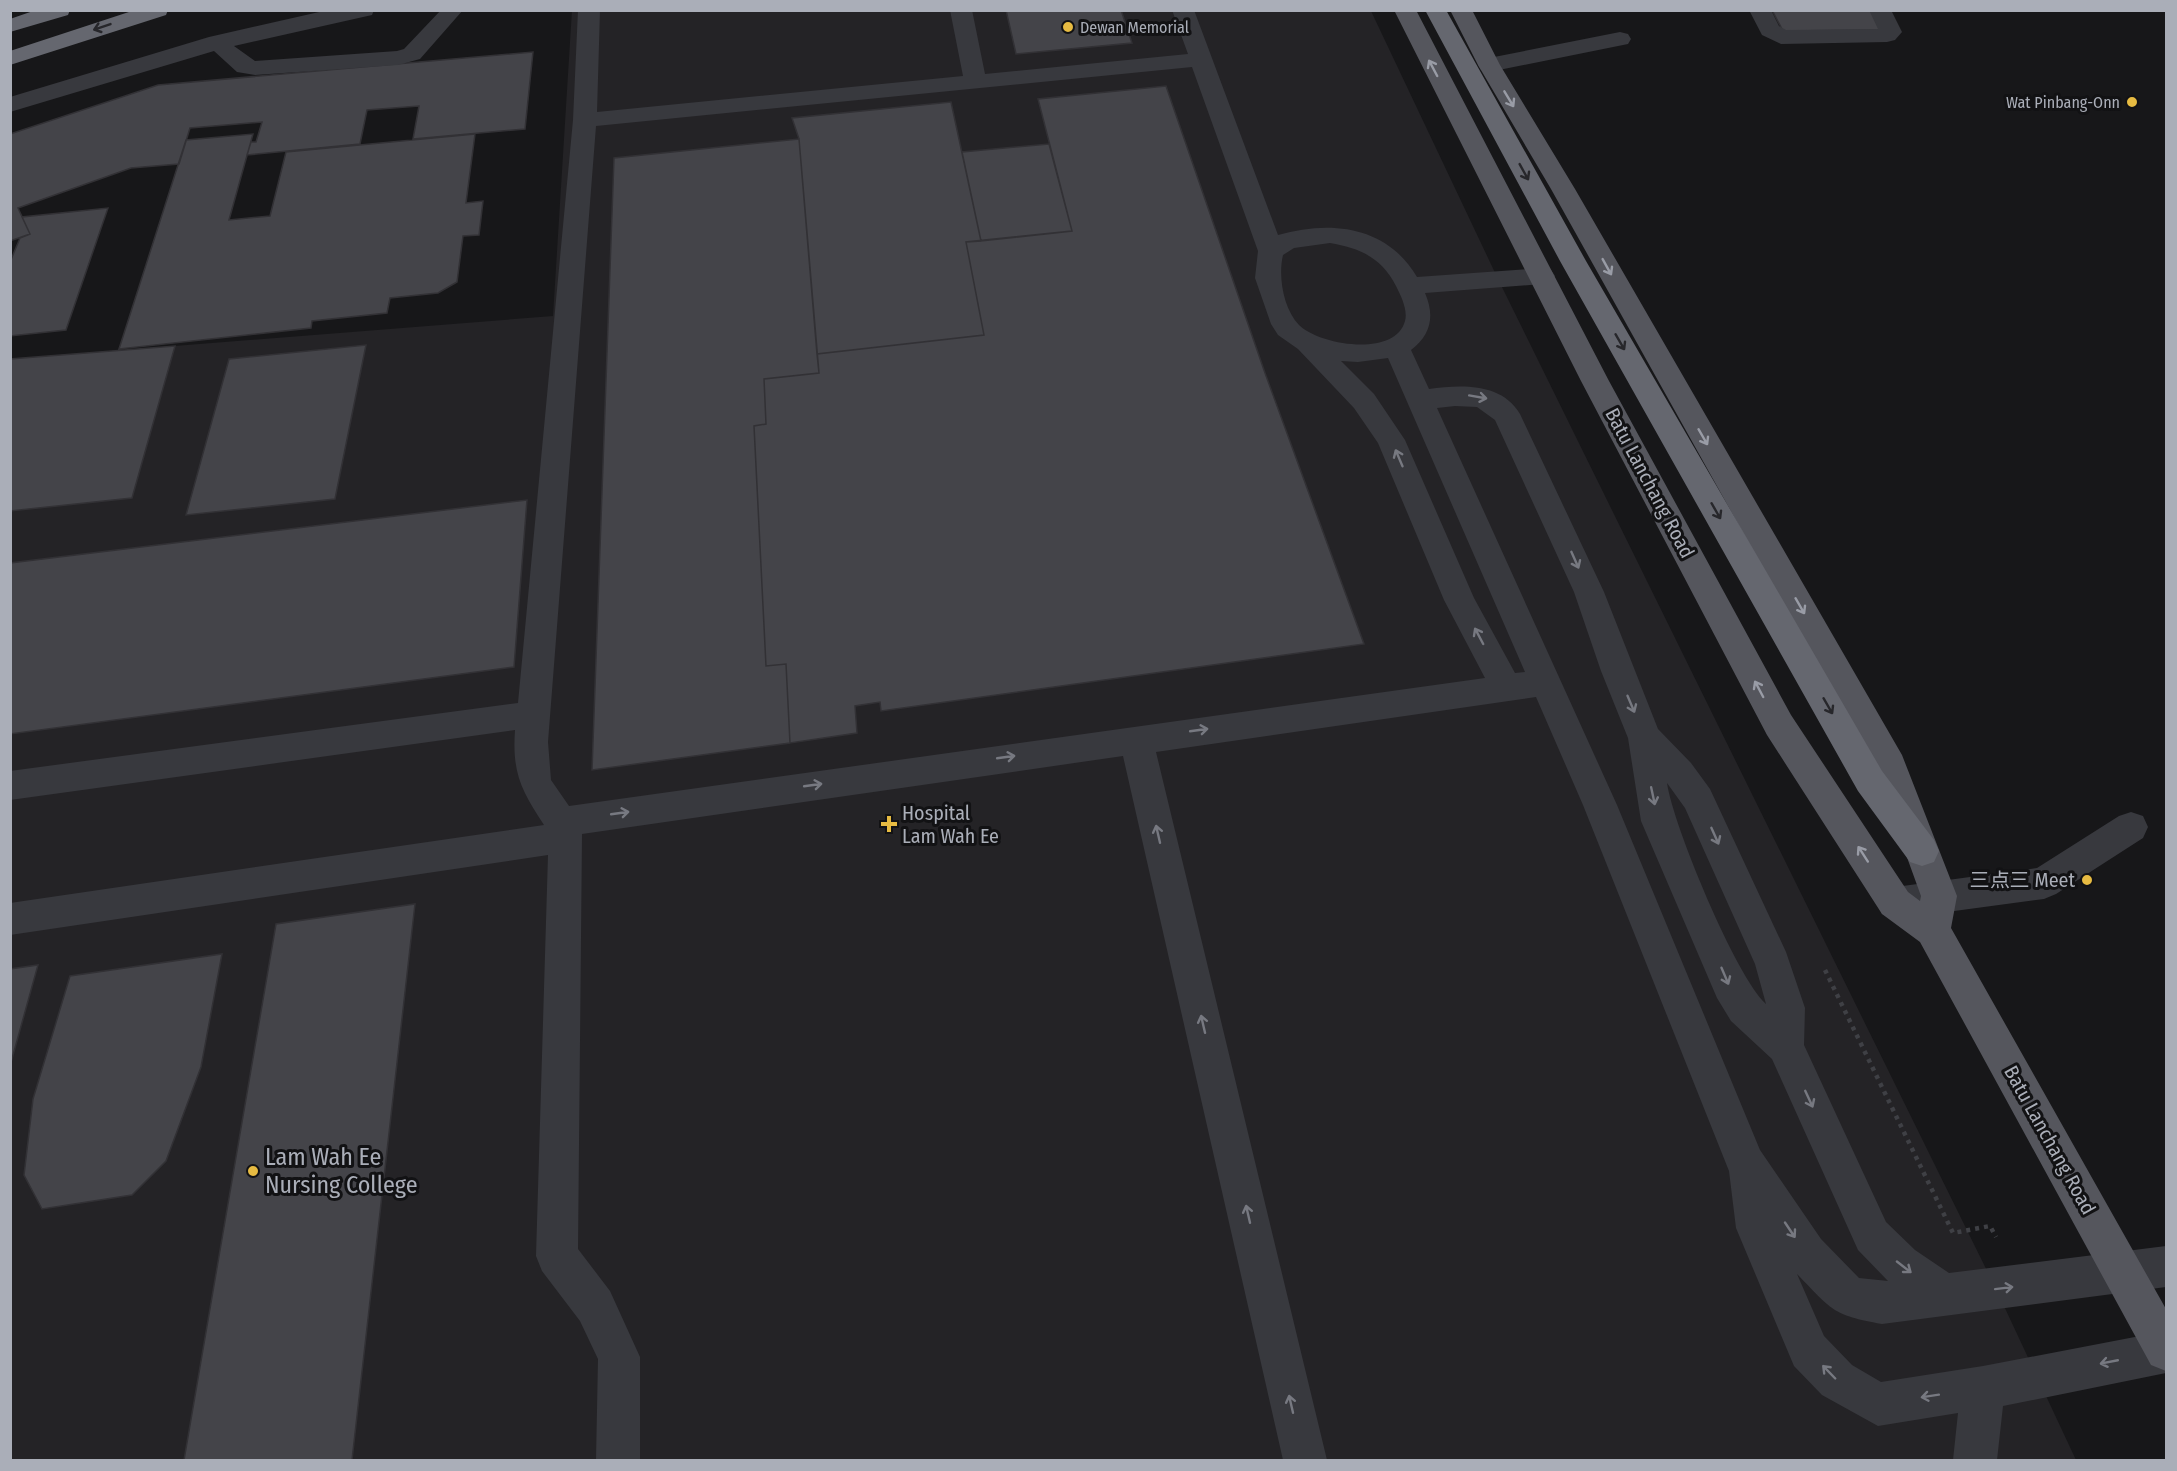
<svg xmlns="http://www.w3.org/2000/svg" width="2177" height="1471" viewBox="0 0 2177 1471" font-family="'Fira Sans Condensed','Noto Sans SC',sans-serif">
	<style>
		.built { fill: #242326 }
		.building { fill: #444449; stroke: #323135; stroke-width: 1.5 }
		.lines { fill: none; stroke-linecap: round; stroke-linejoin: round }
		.path { stroke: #3f4045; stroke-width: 4.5; stroke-dasharray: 4 5; stroke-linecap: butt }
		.minor { fill: #38393e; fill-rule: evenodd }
		.major { fill: #55565d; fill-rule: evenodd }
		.highway { fill: #65676f; fill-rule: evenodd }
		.oneway { stroke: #27272b }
		.oneway2 { stroke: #999ca6 }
		.oneway3 { stroke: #777981 }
		.poi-dot { fill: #e7bb42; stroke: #121214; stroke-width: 2 }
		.labels { text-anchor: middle; stroke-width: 6; stroke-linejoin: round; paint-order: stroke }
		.far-poi-label { font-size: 16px; fill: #aaaeb8; stroke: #121214; text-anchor: start }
		.street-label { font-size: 20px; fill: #aaaeb8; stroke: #121214 }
		.poi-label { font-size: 20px; fill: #aaaeb8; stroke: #121214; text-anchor: start }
		.near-poi-label { font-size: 24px; fill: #aaaeb8; stroke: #121214; text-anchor: start }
	</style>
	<rect width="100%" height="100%" fill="#171719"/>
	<path class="built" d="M572,10l799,1 127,268 498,1010 80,171h-2065v-1101l542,-43z"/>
	<path class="building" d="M1006,10h115l11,33 -116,11z
		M1772,10h101l12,20 -102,1z
		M533,52l-8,77 -112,10 6,-33 -52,4 -7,34 -113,11 4,-13h5l6,-20 -72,6 -11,36 -48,4 -113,40 12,26 -20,7v-107l148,-49z
		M1166,86l99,287 99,271 -483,67 -1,-9 -25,4 2,27 -67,10 -4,-79 -20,2 -12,-240 12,-2 -2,-45 55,-6 -2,-19 167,-19 -18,-93 106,-11 -34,-132z
		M951,102l30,139 -15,1 18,93 -167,19 -18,-215 -7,-21z
		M253,134l-24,86 41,-4 16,-64 189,-18 -9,69 17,-2 -4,34 -16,1 -6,46 -19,11 -48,5 -3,15 -75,8 -1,7 -192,21 67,-209z
		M799,139l20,234 -55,6 2,45 -12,2 12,240 20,-2 4,79 -198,27 22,-612z
		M1049,144l23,87 -91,10 -19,-89z
		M108,208l-42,122 -56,6v-74l10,-24 10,-4 -8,-17z
		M366,345l-31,154 -149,16 43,-156z
		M175,346l-43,152 -122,13v-152z
		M527,500l-13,167 -504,67v-171z
		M415,904l-63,556h-168l92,-536z
		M222,954l-21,113 -35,94 -34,34 -90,14 -18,-34 9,-76 37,-123z
		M38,965l-28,101v-97z"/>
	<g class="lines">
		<path class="path" d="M1825,970l128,263 37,-7 6,11"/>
		<path class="minor" d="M328,10h46l-2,5 -138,31 21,15 142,-10 7,-2 37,-39h22l-43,49 -22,6 -143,10 -18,-3 -23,-21 -204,61v-15l199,-60z
			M578,10h22l-3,102 366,-36 -13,-66h22l13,64 203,-20 -16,-44h22l84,225c53,-15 109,-9 139,42l125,-9 9,2 4,6 -4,6 -9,2 -117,9c10,23 6,42 -14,57l18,39c31,-4 72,-7 91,25l84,178 54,137 33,34 19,26 76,163 19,56 -1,37 82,177 29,28 34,23 217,-27v41l-284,37c-50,-9 -50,-14 -85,-50l27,62 28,29 29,17 102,-16 183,-35v42l-163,33 -6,54h-44l5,-47 -80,13 -56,-31 -28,-29 -58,-138 -7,-57 -146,-366 -47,-108 -380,55 171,708h-44l-160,-704 -541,78 -4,415 32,42 30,66v103h-44l2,-101 -18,-38 -38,-50 -6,-15 12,-401 -538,80v-32l534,-78c-23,-35 -32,-52 -29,-95l-505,70v-29l508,-68 55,-583zM1192,67l66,184 -3,27 16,46 7,11 20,14 56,59 24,35 66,157 41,78 -916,128 -18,-26 -3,-38 48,-616zM1330,243c30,5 52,15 66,43 5,10 12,24 9,35 -10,37 -86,24 -106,4 -16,-17 -21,-49 -16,-70l11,-7zM1388,358l137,314 -10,1 -41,-75 -69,-158 -31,-46 -33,-33 17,1zM1455,406l22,1 18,13 79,172 27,79 27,67 13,83 76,177 14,23 41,38 86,191 30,31 -29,-3 -38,-39 -61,-89 -143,-345 -180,-397zM1667,783l18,25 70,156 11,40c-30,-27 -93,-179 -99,-221z
			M1749,10h22l8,16 7,4 92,-1 -9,-19h22l11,22 -7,8 -8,2 -106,2 -19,-9z
			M1620,32l8,2 3,5 -3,5 -139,28 -8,-2 -3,-5 3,-5 8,-2z
			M2131,812l12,4 5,11 -5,11 -87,56 -12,5 -149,20 -13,-5 -5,-11 5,-11 13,-5 142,-19 82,-52z"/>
		<path class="major" d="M1394,10h22l193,371 182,334 117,177 12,9 1,-5 -46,-127 -324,-580 -73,-124 -28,-55h22l28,55 75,124 327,566 55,141 -6,32 215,381v62l-15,-6 -231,-423 -38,-28 -115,-179 -186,-354z"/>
		<path class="highway" d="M36,10h34l-2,5 -58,17v-13z
			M135,10h33l-2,5 -156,50v-14z
			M1425,10h21l140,251 296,510 52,69 5,11 -5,11 -12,4 -12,-4 -52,-71 -298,-530z"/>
	</g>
	<defs><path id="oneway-shaft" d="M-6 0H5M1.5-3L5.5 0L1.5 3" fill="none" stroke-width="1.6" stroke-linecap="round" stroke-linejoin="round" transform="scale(1.5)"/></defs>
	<g class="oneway">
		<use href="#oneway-shaft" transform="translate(102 27) rotate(161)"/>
		<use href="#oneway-shaft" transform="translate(1524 172) rotate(61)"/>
		<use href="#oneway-shaft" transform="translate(1620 342) rotate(60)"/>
		<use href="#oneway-shaft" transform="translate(1716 511) rotate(60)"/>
		<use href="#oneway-shaft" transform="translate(1828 706) rotate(60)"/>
	</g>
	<g class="oneway2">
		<use href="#oneway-shaft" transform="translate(1433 68) rotate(-118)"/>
		<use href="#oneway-shaft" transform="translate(1509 99) rotate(59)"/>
		<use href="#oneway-shaft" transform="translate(1607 267) rotate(61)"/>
		<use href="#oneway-shaft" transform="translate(1703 437) rotate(60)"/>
		<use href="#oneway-shaft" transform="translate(1800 606) rotate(60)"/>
		<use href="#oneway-shaft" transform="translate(1759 689) rotate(-118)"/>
		<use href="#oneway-shaft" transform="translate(1863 854) rotate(-123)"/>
	</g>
	<g class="oneway3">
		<use href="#oneway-shaft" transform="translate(1478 397) rotate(10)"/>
		<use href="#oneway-shaft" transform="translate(1399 458) rotate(-113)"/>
		<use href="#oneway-shaft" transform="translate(1575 560) rotate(66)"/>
		<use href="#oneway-shaft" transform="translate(1479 636) rotate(-118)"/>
		<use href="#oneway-shaft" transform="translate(1631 704) rotate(67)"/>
		<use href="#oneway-shaft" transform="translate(1199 730) rotate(-8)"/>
		<use href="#oneway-shaft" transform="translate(1006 757) rotate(-8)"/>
		<use href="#oneway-shaft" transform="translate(813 785) rotate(-8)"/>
		<use href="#oneway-shaft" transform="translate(1653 796) rotate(78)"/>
		<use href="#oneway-shaft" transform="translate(620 813) rotate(-8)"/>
		<use href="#oneway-shaft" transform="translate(1158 834) rotate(-103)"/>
		<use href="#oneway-shaft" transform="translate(1715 836) rotate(66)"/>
		<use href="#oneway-shaft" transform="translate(1725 976) rotate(67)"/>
		<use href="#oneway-shaft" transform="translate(1203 1024) rotate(-103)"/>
		<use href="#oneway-shaft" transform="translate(1809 1099) rotate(65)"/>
		<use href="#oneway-shaft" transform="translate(1248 1214) rotate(-103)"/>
		<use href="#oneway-shaft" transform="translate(1790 1230) rotate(56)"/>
		<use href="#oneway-shaft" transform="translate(1904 1267) rotate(38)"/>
		<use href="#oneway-shaft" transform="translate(2004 1288) rotate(-7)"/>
		<use href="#oneway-shaft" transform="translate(2109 1362) rotate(169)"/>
		<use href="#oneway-shaft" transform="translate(1829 1372) rotate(-134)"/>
		<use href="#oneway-shaft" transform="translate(1930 1396) rotate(171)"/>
		<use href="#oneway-shaft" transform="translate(1291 1404) rotate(-103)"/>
	</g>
	<g class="poi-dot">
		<circle cx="1068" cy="27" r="6"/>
		<circle cx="2132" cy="102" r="6"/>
		<path d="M886 815h6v6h6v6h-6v6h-6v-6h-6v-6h6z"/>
		<circle cx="2087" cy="880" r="6"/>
		<circle cx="253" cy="1171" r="6"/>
	</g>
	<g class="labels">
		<g class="far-poi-label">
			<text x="1080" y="33">Dewan Memorial</text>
			<text x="2120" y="108" text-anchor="end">Wat Pinbang-Onn</text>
		</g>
		<g class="street-label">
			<text transform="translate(1650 483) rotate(62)" y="7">Batu Lanchang Road</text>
			<text transform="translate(2050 1140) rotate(61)" y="7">Batu Lanchang Road</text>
		</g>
		<g class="poi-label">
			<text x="902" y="820">Hospital<tspan x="902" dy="23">Lam Wah Ee</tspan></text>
			<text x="2075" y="887" text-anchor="end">三点三 Meet</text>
		</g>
		<g class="near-poi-label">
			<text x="265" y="1165">Lam Wah Ee<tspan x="265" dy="28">Nursing College</tspan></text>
		</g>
	</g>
	<rect width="2177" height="1471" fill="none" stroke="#aaaeb8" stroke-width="24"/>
</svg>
